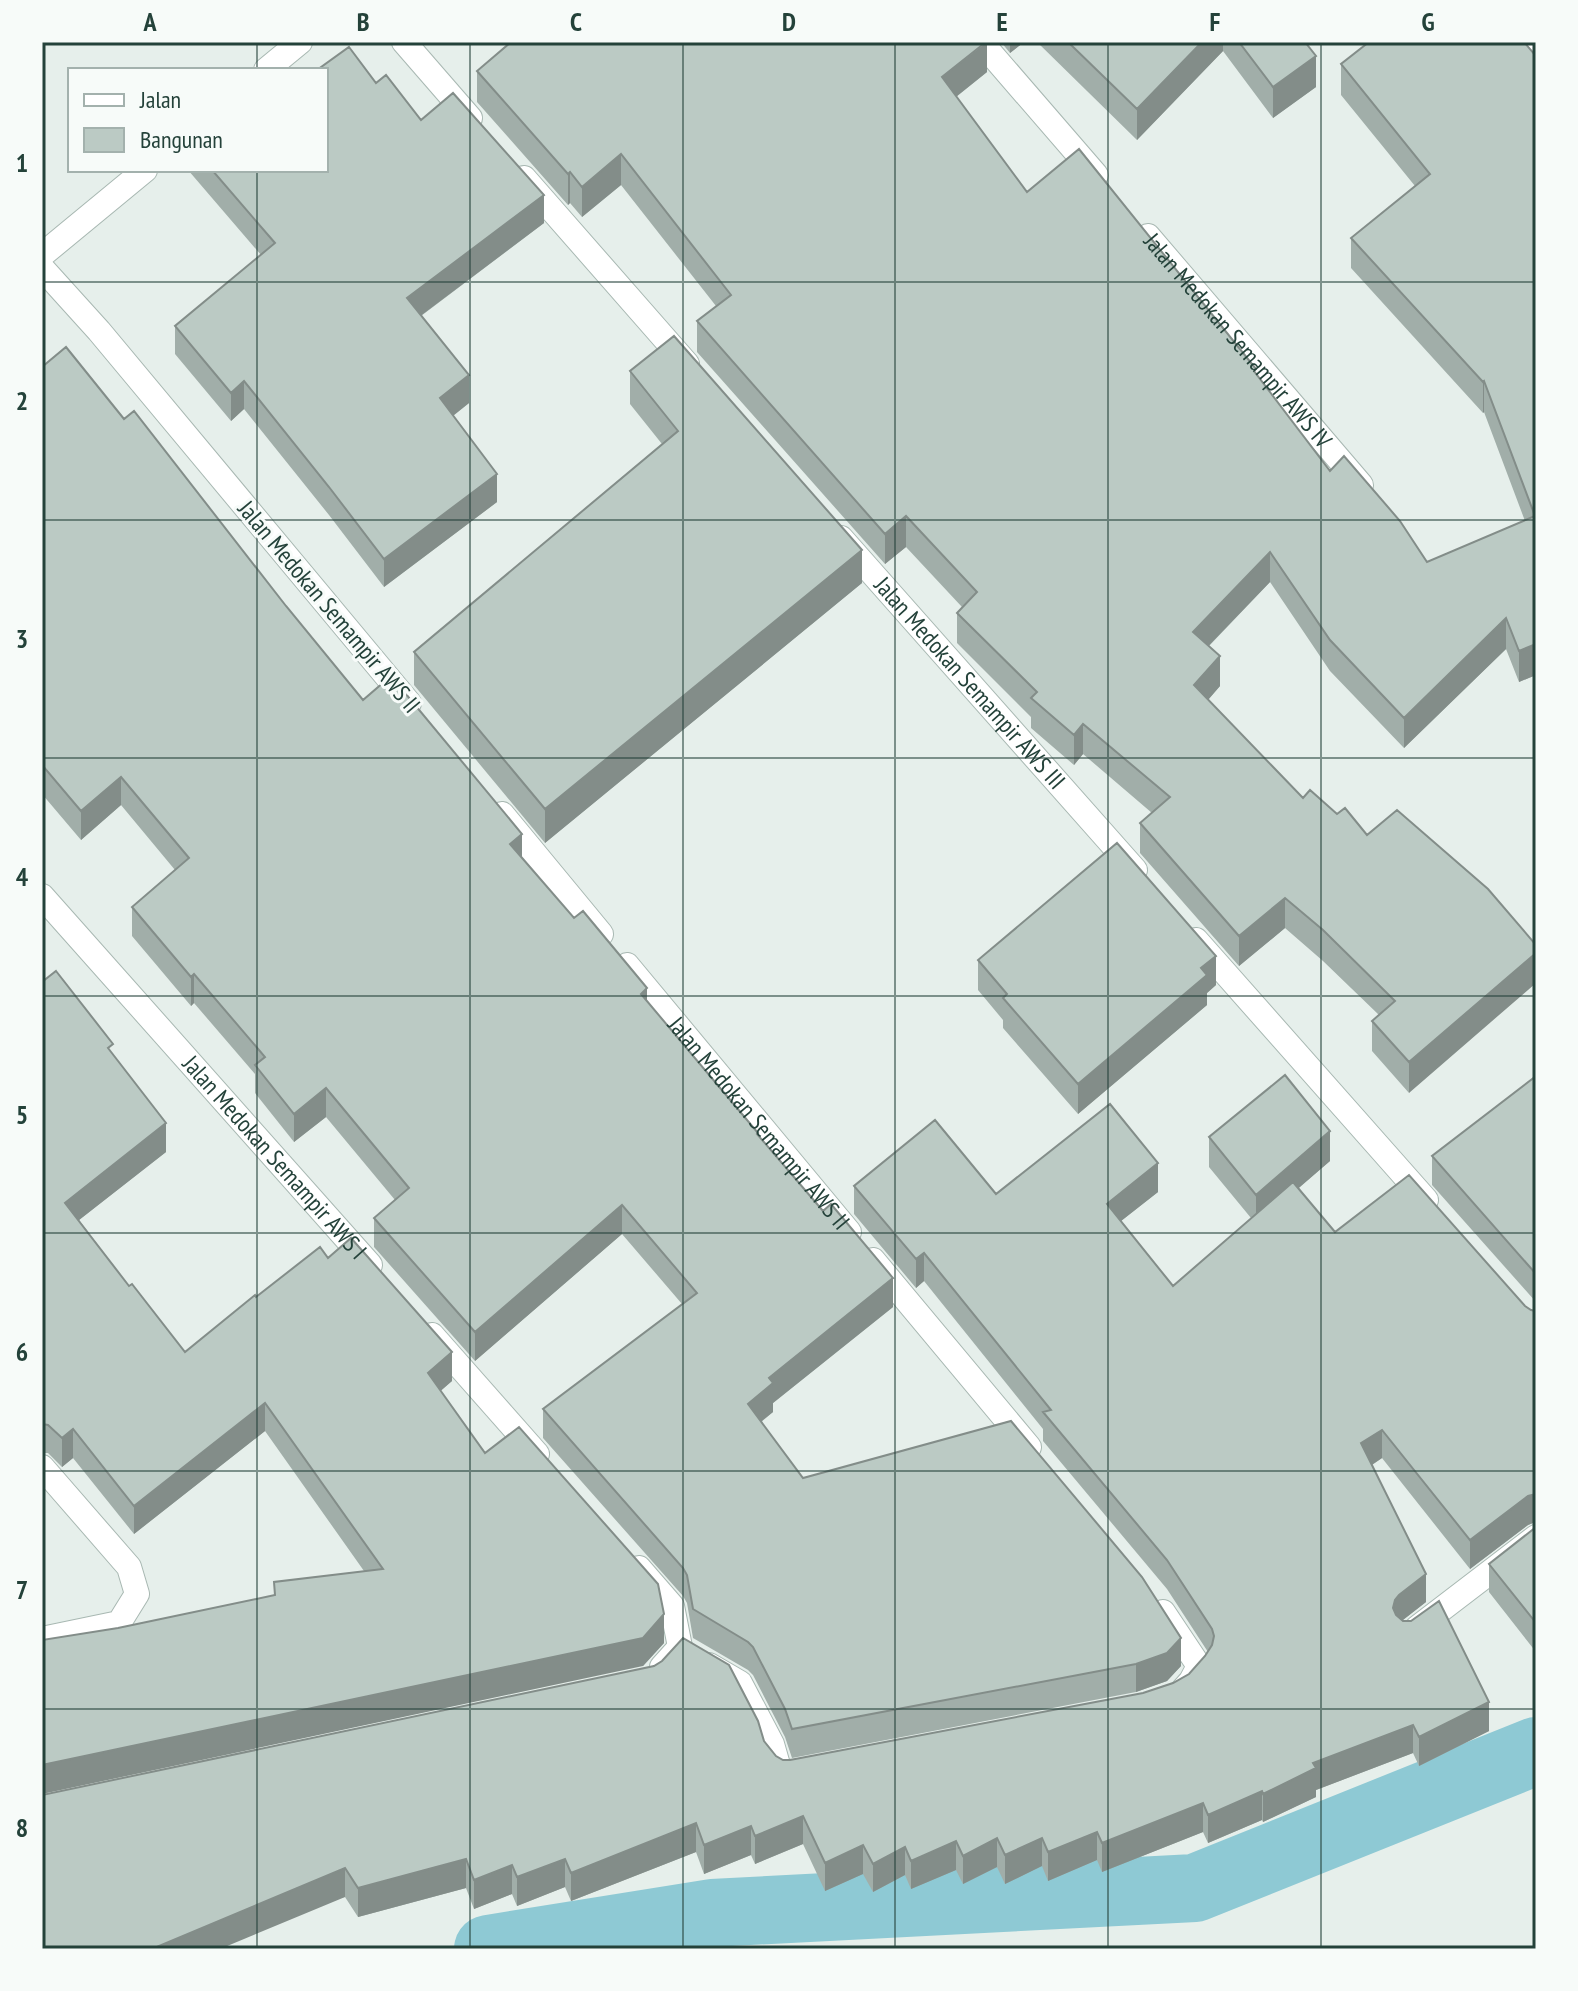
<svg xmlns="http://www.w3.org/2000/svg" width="1578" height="1991" viewBox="0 0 1578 1991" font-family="'PT Sans Narrow',sans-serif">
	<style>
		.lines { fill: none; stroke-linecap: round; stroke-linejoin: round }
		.canal { stroke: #8ec9d4; stroke-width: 68 }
		.minor-casing { stroke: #a8b8b2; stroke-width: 26 }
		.minor { stroke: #fff; stroke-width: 24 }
		.wall { fill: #a1aea9 }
		.shaded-wall { fill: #838d89 }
		.building { fill: #bbcac4; stroke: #838d89; stroke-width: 2 }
		.grid { fill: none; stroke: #24423a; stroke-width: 2; stroke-opacity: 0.55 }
		.labels { text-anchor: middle; stroke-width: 6; stroke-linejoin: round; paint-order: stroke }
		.street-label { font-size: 24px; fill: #24423a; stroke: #f7fbf9 }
		.neatline { fill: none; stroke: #24423a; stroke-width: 3 }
		.grid-label { font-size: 26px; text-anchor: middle; font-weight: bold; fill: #24423a }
	</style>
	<rect width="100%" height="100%" fill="#e6efeb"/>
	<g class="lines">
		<path class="canal" d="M488,1949l224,-36 483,-25 341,-137"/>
		<g class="minor-casing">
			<g id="minor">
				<path d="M404,42l66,76"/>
				<path d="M981,42l115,133"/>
				<path d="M1534,42l2,2"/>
				<path d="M266,70l34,-28"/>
				<path d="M524,178l163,186"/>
				<path id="s1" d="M1148,236l213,249"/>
				<path d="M42,255l103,-85"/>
				<path d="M42,268l57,63 310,372"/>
				<path id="s2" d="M841,538l294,332"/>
				<path d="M502,814l99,120"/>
				<path id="s3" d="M42,896l328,369"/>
				<path d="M1196,940l230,260"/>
				<path id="s4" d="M627,965l222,267"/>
				<path d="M873,1260l156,187"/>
				<path d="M432,1335l105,119"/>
				<path d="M42,1467l87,100 8,27 -18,29 -77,16"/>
				<path d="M639,1568l33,38 8,41 -18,20"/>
				<path d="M1163,1612l36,54 -8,15 -9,10"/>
				<path d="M1417,1628l119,-91"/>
				<path d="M709,1665l31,18 32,61 6,21 9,9 8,-2"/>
			</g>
		</g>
		<use href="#minor" class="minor"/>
	</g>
	<path class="wall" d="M1001,42h23l-14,11z
		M1037,42h268l11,45 -43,31 -50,-67 -86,89z
		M1536,56v619l-17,7 -13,-33 -102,99 -74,-77 -60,-89 -61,64 11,40 -12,14 95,98 34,16 30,21 121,54 -79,204 -37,-42v-30l7,-6 -56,-54 -38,-33 -46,38 -99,-113v-30l12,-10 -69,-59 -9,11 -43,-37v-11l-74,-74v-30l5,-6 -56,-60 -21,17 -188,-212v-31l19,-15 -95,-121 -39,32 -12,-14 -2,2 -91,-103v-31l510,1 -31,25 71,95 229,182 74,97 97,91 98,-41 -41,-109 -1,1 -132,-145v-30l64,-52 -74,-91v-31z
		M376,83l168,140 -123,93 48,87 -16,13 44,86 -113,85 -55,-72 -85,-106 -13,12 -56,-67v-28l86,-71 -73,-85h138z
		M42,367l82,52 162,187 77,94 159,158 125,143 111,134 135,172 -120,96v9l-12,10 42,56 378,188 -14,15 -31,11 -344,66 -7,-21 -32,-62 -5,-5 -55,-32 -6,-35 -4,-7 -140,-158v-29l139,-105 -60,-70 -147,127 -101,-114v-29l21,-18 -69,-83 -32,25 -39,-49v-19l-61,-71 -3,3 -59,-70v-29l43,-37 -54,-65 -40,35 -39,-46z
		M630,371l232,212 -317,260 -131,-158v-33l248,-208 -32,-40z
		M978,960l238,25 -9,8v12l-129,109 -75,-86v-8l-25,-30z
		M42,982l71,73 53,97 -87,68 50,66 56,66 71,-55 72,-39 124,123 -12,10 45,62 179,190 -21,23 -525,-38 156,-32v-14l90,-11 -99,-140 -131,103 -61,-76 -11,9 -14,-14h-6z
		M1536,1076v226l-104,-117v-29z
		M1209,1137l121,24 -32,27 37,44 190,74 6,4 5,1v211l-8,3 -58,44 -88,-111 -10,7 54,137 -23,18 86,111 -70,35 -6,-13 -97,37v7l-53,25 -1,-2 -54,23 -5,-11 -101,40 -5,-12 -49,21 -6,-15 -37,18 -8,-17 -34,17 -7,-14 -45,19 -6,-14 -32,17 -10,-18 -38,17 -22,-47 -48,20 -4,-9 -47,19 -8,-22 -125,49 -6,-14 -48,19 -5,-12 -38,15 -8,-21 -108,29 -13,-20 -303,52 722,-208 12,15 7,4h7l353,-67 30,-10 16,-9 19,-22 -41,-63 -124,-148v-12l-119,-148 -8,7 -62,-74v-28l142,8 162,-2 -37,29 52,65 78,-68 -42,-51z
		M1536,1527v125l-47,-60v-28z"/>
	<path class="shaded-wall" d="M987,42v30l-45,36v-31z
		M1010,42h14l-14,11z
		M1202,42h21v9l-86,89v-31z
		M1316,56v31l-43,31v-31z
		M621,154v31l-39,32v-30z
		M570,172v31l-2,2v-31z
		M544,195v28l-137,103v-28z
		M469,375v28l-29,23v-28z
		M244,381v28l-13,12v-28z
		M1484,381v31l-1,1v-31z
		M497,474v28l-113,85v-28z
		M906,516v31l-21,17v-30z
		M862,550v33l-317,260v-34z
		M1270,552v30l-77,80v-30z
		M1506,618v31l-102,99v-30z
		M1536,644v31l-17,7v-31z
		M1220,656v30l-26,30v-31z
		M1083,724v30l-9,11v-30z
		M121,777v28l-40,35v-29z
		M522,834v28l-12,-18z
		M1285,898v30l-46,38v-30z
		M1536,953v30l-127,110v-31z
		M1216,956v29l-9,8v12l-129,109v-30l123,-116z
		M194,974v29l-3,3v-29z
		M647,988v29l-6,-23z
		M326,1088v29l-32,25v-28z
		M166,1123v29l-101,79v-28z
		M1330,1131v30l-74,64v-30z
		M1158,1163v29l-51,40v-28z
		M622,1205v29l-147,127v-29z
		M924,1253v28l-8,7v-29z
		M893,1278v29l-120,96v9l-25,20v-28l21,-26z
		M452,1352v29l-24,21v-29z
		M265,1403v28l-131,103v-28z
		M73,1429v29l-11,9v-29z
		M1382,1430v28l-21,14v-29z
		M1535,1494v28l-7,3 -58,44v-29l58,-44z
		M1426,1574v28l-27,21 -6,-15 2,-8 4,-5z
		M664,1614v29l-21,23 -601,128v-29z
		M1181,1638v28l-14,15 -31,11v-28z
		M1489,1702v29l-70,35v-29z
		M1413,1725v28l-97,37v7l-53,25v-28l50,-31z
		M1262,1791v29l-54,23v-28z
		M1203,1803v29l-101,40v-29z
		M803,1816v28l-48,20v-28z
		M696,1823v29l-125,49v-28z
		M751,1826v29l-47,19v-29z
		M1097,1832v28l-49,21v-29z
		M997,1838v29l-34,17v-28z
		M1042,1838v28l-37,18v-29z
		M956,1841v29l-45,19v-28z
		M863,1845v29l-38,17v-28z
		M905,1847v28l-32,17v-28z
		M466,1859v29l-108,29v-29z
		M565,1859v28l-48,19v-29z
		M512,1865v29l-38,15v-29z
		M345,1868v29l-125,52h-68z"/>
	<path class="building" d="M511,42h475l-44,35 85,115 52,-43 177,220 -2,2 76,100 14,-15 56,65 27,41 108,-46 -51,-135 -1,1 -132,-144 79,-64 -89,-110 28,-22h155l12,14v588l-17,7 -13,-33 -102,100 -74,-78 -60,-88 -77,80 27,24 -26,29 109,113 7,-8 27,24 8,-6 22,27 30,-25 91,79 48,56v8l-127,109 -37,-41 23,-20 -72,-71 -38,-32 -46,38 -99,-113 30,-26 -87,-73 -9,11 -43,-37 6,-6 -80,-79 20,-21 -71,-76 -21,18 -188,-213 34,-26 -110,-141 -39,33 -12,-15 -2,2 -91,-103z
		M1068,42h134l-65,67z
		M1239,42h66l11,14 -43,31z
		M349,47l27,36 10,-8 35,45 32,-27 91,102 -137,103 62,77 -29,23 57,76 -113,85 -55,-72 -85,-106 -13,12 -56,-67 100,-83 -63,-73h114v-100h-9z
		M674,336l188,214 -317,259 -131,-157 264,-221 -48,-60z
		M66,347l58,72 10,-8 152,195 77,94 28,-24 131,158 -12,10 64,74 9,-7 64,77 -6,6 117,139 -1,1 66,77 8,-7 62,74 -124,100 4,5 -25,21 55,74 208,-57 131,156 39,61 -14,15 -31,11 -344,65 -7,-20 -32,-62 -5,-5 -55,-33 -6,-34 -4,-7 -140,-159 154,-116 -75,-88 -147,127 -101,-114 35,-30 -83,-100 -32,26 -39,-49 10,-8 -71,-83 -3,3 -59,-70 57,-49 -68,-81 -40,34 -39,-46v-398z
		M1117,843l99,113 -15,12 6,7 -129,109 -75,-86 4,-4 -29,-34z
		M56,971l57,73 -5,4 58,75 -101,80 64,83 3,-2 53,68 70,-57 1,2 64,-50 8,11 23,-20 101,114 -24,21 57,80 34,-26 139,157 6,30 -21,24 -601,127v-125l76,-12 157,-33 -1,-13 109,-13 -118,-166 -131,103 -61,-77 -11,9 -14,-13 -6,-1v-442z
		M1285,1075l45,56 -74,64 -47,-58z
		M1536,1076v198l-104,-118z
		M1110,1104l48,59 -51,41 66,82 120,-104 42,50 74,-57 116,131 6,4 5,1v183l-8,2 -58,44 -88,-110 -21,13 65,131 -27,21 -4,5 -2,8 3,7 7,6h8l28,-20 50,101 -70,35 -6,-12 -100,38 3,5 -53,26 -1,-3 -54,24 -5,-12 -101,40 -5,-11 -49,20 -6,-14 -37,17 -8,-17 -34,18 -7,-15 -45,20 -6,-14 -32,17 -10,-19 -38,18 -22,-47 -48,20 -4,-10 -47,19 -8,-22 -125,50 -6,-14 -48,18 -5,-12 -38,15 -8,-21 -108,29 -13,-20 -193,81h-110v-154l612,-129 8,-5 21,-23 46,27 29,56 6,20 12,15 7,4h7l353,-67 30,-10 16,-9 16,-18 7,-11 2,-9 -2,-7 -45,-69 -124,-148 8,-2 -127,-157 -8,6 -62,-73 81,-66 61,74z
		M1536,1527v96l-47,-59z"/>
	<path class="grid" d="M257,42v28M470,42v1907M683,42v1907M895,42v1907M1108,42v1907M1321,42v1907M257,170v1779M42,282h1494M42,520h1494M42,758h1494M42,996h1494M42,1233h1494M42,1471h1494M42,1709h1494"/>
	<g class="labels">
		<g class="street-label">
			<text dy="8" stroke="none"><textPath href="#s1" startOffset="138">Jalan Medokan Semampir AWS IV</textPath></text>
			<text transform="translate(329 607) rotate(50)" y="8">Jalan Medokan Semampir AWS II</text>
			<text dy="8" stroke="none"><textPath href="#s2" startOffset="194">Jalan Medokan Semampir AWS III</textPath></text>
			<text dy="8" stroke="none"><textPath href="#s4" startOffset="206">Jalan Medokan Semampir AWS II</textPath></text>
			<text dy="8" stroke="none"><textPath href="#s3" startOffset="350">Jalan Medokan Semampir AWS I</textPath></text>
		</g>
	</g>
	<rect width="1578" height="1991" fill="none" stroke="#f7fbf9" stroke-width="88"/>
	<rect x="68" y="68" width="260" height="104" fill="#f7fbf9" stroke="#a3b1ad" stroke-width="2"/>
	<rect x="84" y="94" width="40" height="12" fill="#ffffff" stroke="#a3b1ad" stroke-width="2"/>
	<text x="140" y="108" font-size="24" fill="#24423a">Jalan</text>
	<rect x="84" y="128" width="40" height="24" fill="#bbcac4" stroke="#a3b1ad" stroke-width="2"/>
	<text x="140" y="148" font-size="24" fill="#24423a">Bangunan</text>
	<rect x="44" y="44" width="1490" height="1903" class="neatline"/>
	<g class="grid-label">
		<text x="150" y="31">A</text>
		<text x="363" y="31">B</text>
		<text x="576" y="31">C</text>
		<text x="789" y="31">D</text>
		<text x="1002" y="31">E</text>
		<text x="1215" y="31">F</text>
		<text x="1428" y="31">G</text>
		<text x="22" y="172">1</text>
		<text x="22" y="410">2</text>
		<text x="22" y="648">3</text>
		<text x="22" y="886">4</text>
		<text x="22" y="1124">5</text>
		<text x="22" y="1361">6</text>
		<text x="22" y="1599">7</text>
		<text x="22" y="1837">8</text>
	</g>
</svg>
